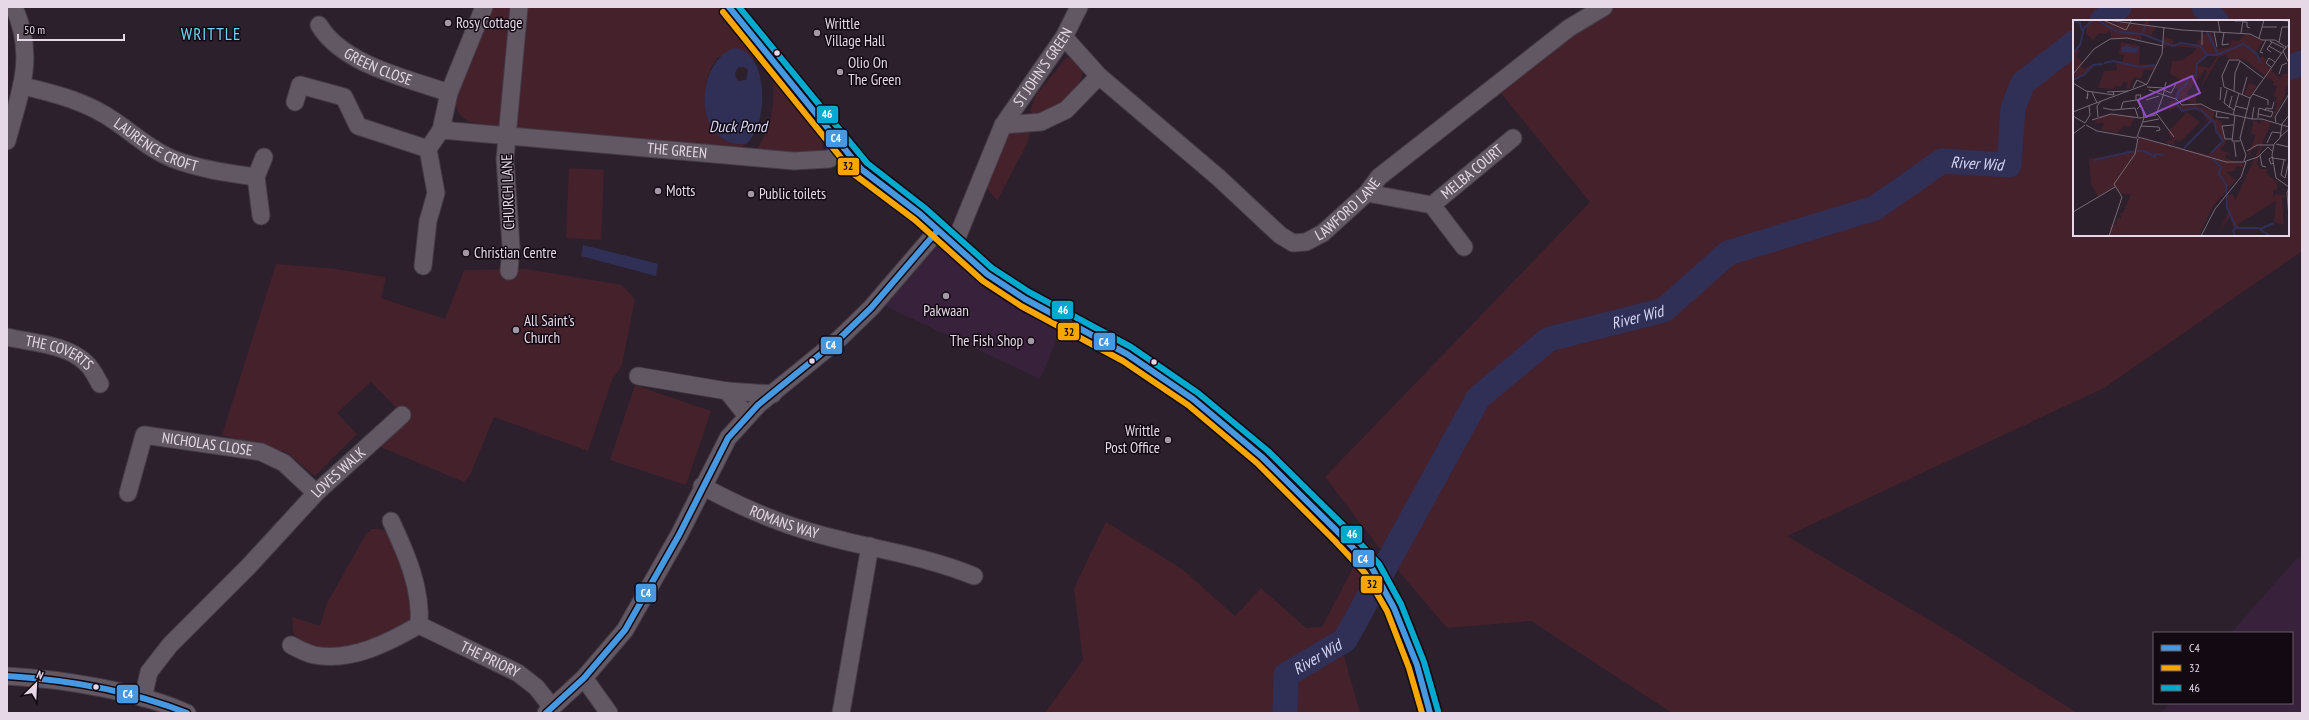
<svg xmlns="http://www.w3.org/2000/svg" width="2309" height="720" viewBox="0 0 2309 720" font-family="'PT Sans Narrow',sans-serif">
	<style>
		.built { fill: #38213a }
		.green { fill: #45212b; fill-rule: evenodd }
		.water { fill: #302f56; fill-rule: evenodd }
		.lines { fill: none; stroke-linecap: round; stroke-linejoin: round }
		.river { stroke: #302f56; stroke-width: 25 }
		.minor-casing { stroke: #453b46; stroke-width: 19 }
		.minor { stroke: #625863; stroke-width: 17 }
		.bus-1-casing { stroke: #120913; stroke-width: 9 }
		.bus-2-casing { stroke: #120913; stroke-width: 9 }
		.bus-3-casing { stroke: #120913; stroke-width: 9 }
		.bus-1 { stroke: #4699e1; stroke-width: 6 }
		.bus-2 { stroke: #f7a600; stroke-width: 6 }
		.bus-3 { stroke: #00a9ce; stroke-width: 6 }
		.poi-dot { fill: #a598a6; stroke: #120913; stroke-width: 1.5 }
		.bus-dot { fill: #e6d8e7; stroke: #120913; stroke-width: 1.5 }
		.labels { text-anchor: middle; stroke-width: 3; stroke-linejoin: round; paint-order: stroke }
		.poi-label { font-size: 15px; fill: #e6d8e7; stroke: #120913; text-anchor: start }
		.street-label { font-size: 15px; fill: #e6d8e7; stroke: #120913 }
		.water-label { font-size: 16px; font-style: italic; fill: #d5d8f6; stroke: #120913 }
		.quarter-label { font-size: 17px; letter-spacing: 1px; fill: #72d5f0; stroke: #120913 }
		.inset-river { fill: none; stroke: #302f56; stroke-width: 2 }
		.inset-road { fill: none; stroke: #766a77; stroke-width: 1 }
		.view { fill: #904ec7; fill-opacity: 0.15; stroke: #904ec7; stroke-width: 2 }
		.inset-edge { fill: none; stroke: #e6d8e7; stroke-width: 2 }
		.line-badge { stroke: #120913; stroke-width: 1.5 }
		.badge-label { font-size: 11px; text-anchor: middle; font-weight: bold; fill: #fff }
		.pale-badge-label { font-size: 11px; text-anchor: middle; font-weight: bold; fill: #111 }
	</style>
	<rect width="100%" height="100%" fill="#2b202c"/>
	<path class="built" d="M938,240l126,83 -24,56 -157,-74z
		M2302,557v156h-141l9,-10h122v-70h-61l66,-75z"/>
	<path class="green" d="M492,7h226l33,44 6,17 -9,-13 -30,2c-22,27 -19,90 28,87l-8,6 -214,-20 -54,-8c-11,-6 -16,-14 -15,-27z
		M1616,7h686v244l-198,137 -317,148 161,95 129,82h-405l-141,-92 -84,7 -66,-78 -56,-73 265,-275 -95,-116zM2074,21h214v214h-214z
		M1067,57l14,6c8,26 -24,47 -47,52l-4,-4 6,-16z
		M772,74l48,63 3,7 -1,7 -11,3 -56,-3c17,-22 21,-49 17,-77z
		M1030,126l-2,16 -31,59 -12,-16 27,-58z
		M569,168l35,2 -3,70 -35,-2z
		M276,264l60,5 50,8 -5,21 64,21 19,-49 62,-1 96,16 13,14 -13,66 -10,15 -24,71 -94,-34 -24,58 -6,7 -86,-36 28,-28 -35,-36 -34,31 20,21 -42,42 -29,-24 -64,-17z
		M635,385l76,26 -25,74 -76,-25z
		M1106,522l76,47 53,47 26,-28 45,40 16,-1 34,-65 14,22 -31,54 21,75h-315l38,-53 -9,-72z
		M372,529c7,0 14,0 20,6 13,15 17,60 21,80 -15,23 -97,49 -117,23 -4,-5 -3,-14 -4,-21l28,9 6,-21 40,-71z"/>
	<path class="water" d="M734,48c36,3 35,78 12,96 -54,4 -52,-81 -12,-96zM739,67h5l4,3 -2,10 -8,1c-4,-6 -4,-9 1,-14z
		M583,245l72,18 3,1 -2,12 -75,-20z"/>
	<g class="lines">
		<g class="river">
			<path d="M2204,7l12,14"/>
			<path d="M2102,21l17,-14"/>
			<path d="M2288,68l14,-5"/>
			<path id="s1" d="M1285,713l1,-38 59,-35 133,-242 71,-59 115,-29 64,-57 147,-45 67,-47 67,4 4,-57 10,-25 51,-40"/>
		</g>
		<g class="minor-casing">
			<g id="minor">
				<path d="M729,7l132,162 59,45 67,60 38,25 102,55 66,45 69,58 79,78 31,33 22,40 23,57 13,48"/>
				<path id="s2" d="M319,25c24,40 88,53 130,68"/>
				<path id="s3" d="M1064,37l35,39 120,102 61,57 13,8 13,-1 17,-9 44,-40 12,-16 190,-149 35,-21"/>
				<path id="s4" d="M23,86c34,8 65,16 93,36 19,13 35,28 57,37 26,10 55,14 83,18l5,39"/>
				<path d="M295,102l5,-17 44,12 14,29 70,23 13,-19 8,-37 35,-86"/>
				<path d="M1003,125l38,-3 25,-12 33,-34"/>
				<path id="s5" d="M441,130l353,31 35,-2 15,-9"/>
				<path d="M7,141c13,-49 29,-84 7,-134"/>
				<path d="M256,177l8,-20"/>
				<path d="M1367,193l65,12 32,42"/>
				<path id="s6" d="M1432,205l81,-67"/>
				<path id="s7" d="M954,245l49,-120 61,-88 15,-30"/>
				<path d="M423,266l5,-45 8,-28 -8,-44"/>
				<path d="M509,271l2,-25 -6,-87 14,-152"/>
				<path id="s8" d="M7,337c25,6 60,7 79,26 6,5 10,14 14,21"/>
				<path d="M638,376l89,15 20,25"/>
				<path d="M727,391l46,3"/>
				<path id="s9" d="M702,486c37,20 75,37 116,48 52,15 105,21 156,42"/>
				<path id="s10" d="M128,493l16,-58 117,17 23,11 32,30"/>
				<path id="s11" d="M419,625l99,48 18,14 16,20"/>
				<path d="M291,645c7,4 15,8 23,10 37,7 74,-12 105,-30 3,-36 -13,-72 -28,-104"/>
				<path d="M7,676c54,3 131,15 180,37"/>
				<path d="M584,678l25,35"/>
				<path id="s12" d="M143,698l6,-26 21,-27 78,-78 68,-74 86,-78"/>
				<path d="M546,713l38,-35 41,-48 54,-95 49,-97 30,-33 81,-66 32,-31 67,-78"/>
				<path d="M841,713l29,-167"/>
			</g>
		</g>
		<use href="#minor" class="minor"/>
		<g class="bus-1-casing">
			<path id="bus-1" d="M729,7l132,162 59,45 67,60 38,25 102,55 66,45 69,58 79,78 31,33 22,40 23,57 13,48
				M7,676c62,4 122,14 180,37
				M546,713l38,-35 41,-48 54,-95 49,-97 30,-33 81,-66 32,-31 67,-78"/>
		</g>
		<g class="bus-2-casing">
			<path id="bus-2" d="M723,12l132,163 60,45 68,61 38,25 102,55 65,44 69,58 78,78 30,32 22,38 22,57 13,45"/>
		</g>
		<g class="bus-3-casing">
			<path id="bus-3" d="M739,7l128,156 58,45 67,60 37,24 102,55 67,46 70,58 79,78 32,35 22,40 23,58 14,49"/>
		</g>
		<use href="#bus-1" class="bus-1"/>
		<use href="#bus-2" class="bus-2"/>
		<use href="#bus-3" class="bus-3"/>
	</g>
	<g class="poi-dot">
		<circle cx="448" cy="23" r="4"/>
		<circle cx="817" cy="33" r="4"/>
		<circle cx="840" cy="72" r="4"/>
		<circle cx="658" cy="191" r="4"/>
		<circle cx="751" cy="194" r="4"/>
		<circle cx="466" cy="253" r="4"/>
		<circle cx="946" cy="296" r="4"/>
		<circle cx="516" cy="330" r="4"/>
		<circle cx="1031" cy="341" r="4"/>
		<circle cx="1168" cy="440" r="4"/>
	</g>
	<g class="bus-dot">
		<circle cx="777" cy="53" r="3.5"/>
		<circle cx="812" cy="361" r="3.5"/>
		<circle cx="1154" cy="362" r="3.5"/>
		<circle cx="96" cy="687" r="3.5"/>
	</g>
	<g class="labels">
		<g class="poi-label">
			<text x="456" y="28">Rosy Cottage</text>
			<text x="825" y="29">Writtle<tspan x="825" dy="17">Village Hall</tspan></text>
			<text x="848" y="68">Olio On<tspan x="848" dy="17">The Green</tspan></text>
			<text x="666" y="196">Motts</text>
			<text x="759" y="199">Public toilets</text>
			<text x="474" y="258">Christian Centre</text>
			<text x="946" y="316" text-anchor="middle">Pakwaan</text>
			<text x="524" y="326">All Saint's<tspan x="524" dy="17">Church</tspan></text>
			<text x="1023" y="346" text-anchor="end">The Fish Shop</text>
			<text x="1160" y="436" text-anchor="end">Writtle<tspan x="1160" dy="17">Post Office</tspan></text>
		</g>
		<g class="street-label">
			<text dy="5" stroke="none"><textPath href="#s2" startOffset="74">GREEN CLOSE</textPath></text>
			<text dy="5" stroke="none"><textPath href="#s7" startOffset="200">ST JOHN'S GREEN</textPath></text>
			<text dy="5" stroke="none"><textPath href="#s4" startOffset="147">LAURENCE CROFT</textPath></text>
			<text dy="5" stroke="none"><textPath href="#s5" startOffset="237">THE GREEN</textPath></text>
			<text dy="5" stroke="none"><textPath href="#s6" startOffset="52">MELBA COURT</textPath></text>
			<text transform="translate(508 192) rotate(-92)" y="5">CHURCH LANE</text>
			<text dy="5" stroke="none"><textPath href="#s3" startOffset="375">LAWFORD LANE</textPath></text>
			<text dy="5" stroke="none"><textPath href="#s8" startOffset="55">THE COVERTS</textPath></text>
			<text dy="5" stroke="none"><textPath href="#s10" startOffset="124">NICHOLAS CLOSE</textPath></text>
			<text dy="5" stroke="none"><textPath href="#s12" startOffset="302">LOVES WALK</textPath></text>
			<text dy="5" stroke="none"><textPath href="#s9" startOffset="90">ROMANS WAY</textPath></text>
			<text dy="5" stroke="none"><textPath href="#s11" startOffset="79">THE PRIORY</textPath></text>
		</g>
		<g class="water-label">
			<text x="738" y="132">Duck Pond</text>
			<text dy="6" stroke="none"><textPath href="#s1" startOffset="950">River Wid</textPath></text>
			<text dy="6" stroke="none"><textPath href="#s1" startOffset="566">River Wid</textPath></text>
			<text dy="6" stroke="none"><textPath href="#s1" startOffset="74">River Wid</textPath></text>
		</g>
		<g class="quarter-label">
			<text x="211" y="40">WRITTLE</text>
		</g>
	</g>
	<g transform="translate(2073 20)">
		<rect width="216" height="216" fill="#2b202c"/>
		<path d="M14,0l57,5 1,-5h4v5l7,2 -5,9 12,5 1,-4 9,2v5l25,2 -1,-6h5v-5l9,-3 6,17 13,-2 1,-7 8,1 5,-6 7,-1 -1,3 2,-1 11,5 -8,12 5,5 2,-2 5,4 -3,3 6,5 -6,7 -19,-15 -18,-2v-4l-8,3 -19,32 7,-17 -1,-3 -20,25 10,2v9l18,6v8l7,2 5,22 -6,6 15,8 -9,-3 -1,4 11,4 -28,-7 14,-14 -8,-17 -6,-2 -7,-11 -6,-2 -12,3 -6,-5 -8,4 1,-10 6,-1 5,5 11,1 -4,-2 3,-3 -17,-3 4,-9 -4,-2 7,-7 -11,-6 2,-13 11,-1 12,-9 1,-3 -30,-2 -3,4 -1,-8 -17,-7h-3l-1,5 -30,-2v-6l-3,-1 -1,3 -8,-1 -6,7 -7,-6 1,-6h-3l5,-4zM134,35l6,-1 4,3 -8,11 -11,-3zM48,22l19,4 -1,18 17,1 -3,5h-9l-3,9 -7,-2 -5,12 -3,-1 2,-5 -5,-2 -2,6 -6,-2 -1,4 -16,-1 6,-17 13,-1 -1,-8h6l2,-7 -5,-1zM4,29l3,2 -4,5 6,6 -2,4 4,3 7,-4 3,-1h3l-22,16 2,-2 -4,-4 4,-3 -4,-5v-15zM198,48l2,5 8,5 2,-4h6v11h-3l3,1 -3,1 -1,8 -13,26 6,2 -6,-2 8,-22 -9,22 6,-18 -2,-2 2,-4 -3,-1 3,-10 -4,-1 1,-3 -6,-5 1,3 -5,-4zM176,63l8,3 -7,10 -6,-2zM114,92l13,10 -19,19 -6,-1 -1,5 -8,-2 2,-3 5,1 -5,-9zM37,94l16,1 9,2 -5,10 -13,-5 8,3 -8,8 -16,-3 3,-7h-10l7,-7zM181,100l6,4 1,-4 10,2 -9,22 -11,6 -1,5h-2l8,-20 -5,-2zM66,118l105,26 -1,3 -7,-1 -1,5 -9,1 10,8 -23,26 -14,30h-90l2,-12 5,1 1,-6 4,-1 -1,-5h3l8,-19h-9l-7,-7 -17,9 -7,-12 -2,-25 47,-8zM187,126h2l-5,18 4,5h7l-2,4 10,8 2,7 -5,3v6l3,-3 10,2 -4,2 2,27 -10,-3 2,-21 -38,23 1,4 -6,-1 -3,-11 -12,20 10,-20 -12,20 13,-25 -2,-16 6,-1 2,7z" fill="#45212b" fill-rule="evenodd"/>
		<path d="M54,25l5,3 6,-1 -1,6 -16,-1 1,-5z" fill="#302f56"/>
		<path class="inset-river" d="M24,0l21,12 24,2M0,1l7,2 2,8M72,6l-3,8 31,12 8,-3 19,3 7,9h10l26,-11 14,10 3,8M134,12l11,22M0,33l7,-8 4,-17 9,-8M134,35l-10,9 -1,11 -8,3 -1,5 -9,9 -2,11 6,8 13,-3 7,3 13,12 1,8 7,10 -12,12M31,43l9,-2 27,6 15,-2M0,60l11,-5 9,-10 10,-1M111,128l28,-28M64,131h7l11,6v-3l9,1M140,139l8,8 -2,7 7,10 1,24 9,19 -3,4 2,5M21,140l40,-9M163,208h22l12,8M187,209l14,-6"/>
		<path class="inset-road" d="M30,0l23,10 5,-9M33,0l76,10 68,4 12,6h13l11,7M145,0l2,12M203,0l13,1M162,1h8l-2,12M170,2h4v5l3,1M189,7h15M129,11v14M141,12l3,15M151,12l-2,13 7,-1M186,18l5,-18M197,21l14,7M206,22l3,-15h6M216,24l-6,7 6,12M196,26l12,7M198,32l-4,-3 5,-7M190,33l-3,-1 6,-12M198,47l-5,-4 3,-5 6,4M0,54l21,-25 16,-10 17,-1 36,8M206,54l3,-9 5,-2M0,63l13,8 28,4 -1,-4M74,67l17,1M60,68l4,-8 10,5M76,70l27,9 6,6 19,-1 11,6 40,9h10l27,8M91,70l7,3 6,-11M154,70l-3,13 10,7M161,71l1,-18 5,-12M19,72l5,11M34,72l21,-1M15,74l-1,5 1,-8M180,74l15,6v5M169,75l5,-18M90,76l3,-14M177,78l-26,-11 -2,-11 7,-16h10l24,18M63,80v-5h5l-2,5M73,80l13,-4M147,80l1,-13M15,86l59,-22 15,-30 2,-27M162,86l12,3M30,88l10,2 22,-2 3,9M156,88l3,-12M48,89l2,-7 14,-2 3,6 -3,3M144,91l-1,6 13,1M192,91l1,-3 6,1 2,-7M0,92l15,-6M84,94l17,23M160,95l6,-22M162,95l-3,26h8M0,96l12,7M25,97l-1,-11 4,-5M185,98v-4l1,-6 14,4 -2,5 -13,-3M179,99l2,-12M19,100l19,-6 29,4 16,-3 7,-19M70,102l16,-3M203,102l-1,-5 14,-23M12,103l5,-8 -1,-9M13,105l11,6 40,7M68,106l18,1 1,3 -4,1M0,114l12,-9M64,117l7,-19 -1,-6M65,117l33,9M207,117l9,-8M159,119h-7l-3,-13 11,-1M161,122l2,15M194,123l5,-11 9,1M201,124l-2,11 4,23 13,9 -2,6 2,24M201,124l6,-6 2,-14 7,-9M203,124l13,3M95,125l58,17h18M174,131l10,-6h17M187,135l2,11 4,1M199,137l-3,2 2,5 3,-1M200,138l13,2M211,140l-3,15 4,3 4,-17M171,141l2,-6 -6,-17 10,-40 36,-51M173,141l12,-4 10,-10 4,4M0,192l42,-25M36,216l13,-39 -8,-13 21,-30 3,-16M128,216l14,-27 26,-32 5,-15 -2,-1 2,2"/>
		<path class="view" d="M119,56l8,17 -54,24 -8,-17z"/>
		<rect width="216" height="216" class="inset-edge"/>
	</g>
	<g class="line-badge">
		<rect x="816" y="105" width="23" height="19" rx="4" fill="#00a9ce"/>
		<rect x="825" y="129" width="23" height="19" rx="4" fill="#4699e1"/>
		<rect x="837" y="157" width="23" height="19" rx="4" fill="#f7a600"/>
		<rect x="1051" y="300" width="23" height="20" rx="4" fill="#00a9ce"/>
		<rect x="1057" y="322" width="23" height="19" rx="4" fill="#f7a600"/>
		<rect x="1093" y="332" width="23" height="19" rx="4" fill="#4699e1"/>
		<rect x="820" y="336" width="23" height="19" rx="4" fill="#4699e1"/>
		<rect x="1340" y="525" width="23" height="19" rx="4" fill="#00a9ce"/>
		<rect x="1352" y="549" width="23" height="19" rx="4" fill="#4699e1"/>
		<rect x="1360" y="575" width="23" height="19" rx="4" fill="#f7a600"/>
		<rect x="635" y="583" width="22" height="20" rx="4" fill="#4699e1"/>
		<rect x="116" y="684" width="23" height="20" rx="4" fill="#4699e1"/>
	</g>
	<g class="badge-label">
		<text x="827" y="118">46</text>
		<text x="836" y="142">C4</text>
		<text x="1063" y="314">46</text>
		<text x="1104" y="346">C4</text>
		<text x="831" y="349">C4</text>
		<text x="1352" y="538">46</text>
		<text x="1363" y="563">C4</text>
		<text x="646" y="597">C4</text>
		<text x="128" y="698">C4</text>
	</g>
	<g class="pale-badge-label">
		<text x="848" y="170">32</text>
		<text x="1069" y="336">32</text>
		<text x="1372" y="588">32</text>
	</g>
	<rect width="2309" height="720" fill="none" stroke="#e6d8e7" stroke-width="16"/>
	<rect x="2153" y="632" width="140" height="72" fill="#120913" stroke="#675c68"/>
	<rect x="2161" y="645" width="20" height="6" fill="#4699e1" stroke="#675c68"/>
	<text x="2189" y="652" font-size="12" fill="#e6d8e7">C4</text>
	<rect x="2161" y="665" width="20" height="6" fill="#f7a600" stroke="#675c68"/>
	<text x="2189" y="672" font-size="12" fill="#e6d8e7">32</text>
	<rect x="2161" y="685" width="20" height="6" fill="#00a9ce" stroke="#675c68"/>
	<text x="2189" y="692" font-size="12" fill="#e6d8e7">46</text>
	<g transform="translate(36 684) rotate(24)" stroke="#120913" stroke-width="3" paint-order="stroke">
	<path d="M0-3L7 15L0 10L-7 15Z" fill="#e6d8e7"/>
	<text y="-6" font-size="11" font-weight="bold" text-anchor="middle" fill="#e6d8e7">N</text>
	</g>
	<path d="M18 34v6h106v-6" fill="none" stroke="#e6d8e7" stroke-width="2"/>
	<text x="24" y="34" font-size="12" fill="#e6d8e7" stroke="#120913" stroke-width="3" paint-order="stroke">50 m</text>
</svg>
